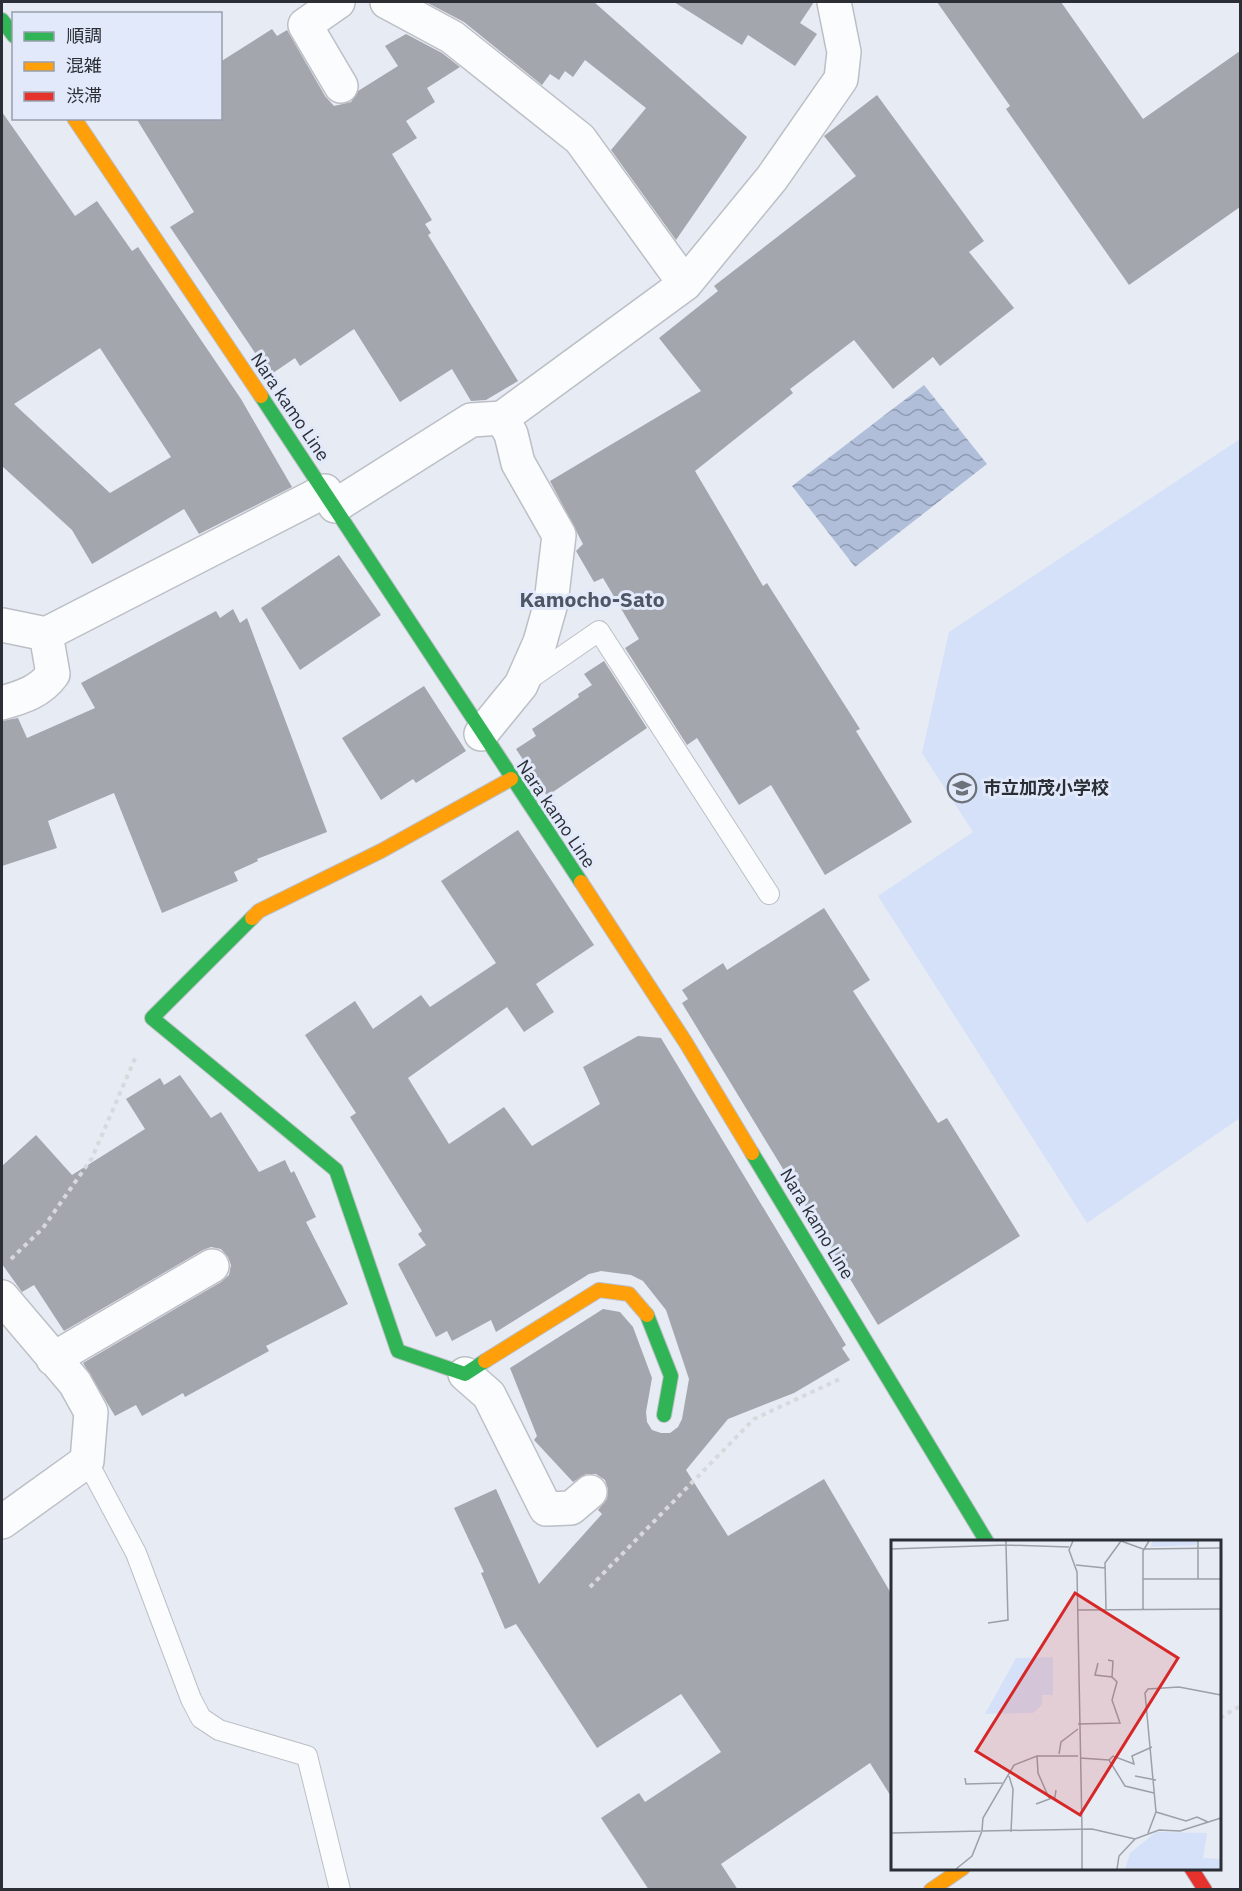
<svg xmlns="http://www.w3.org/2000/svg" width="1242" height="1891" viewBox="0 0 1242 1891" font-family="'IBM Plex Sans','Noto Sans JP',sans-serif">
	<style>
		.pitch { fill: #d5e1f8 }
		.water { fill: url(#water-waves) }
		.building { fill: #a3a6ac; fill-rule: evenodd }
		.lines { fill: none; stroke-linecap: round; stroke-linejoin: round }
		.lane-casing { stroke: #bcbfc6; stroke-width: 22 }
		.street-casing { stroke: #bcbfc6; stroke-width: 36 }
		.fast-casing { stroke: #bcbfc6; stroke-width: 16 }
		.slow-casing { stroke: #bcbfc6; stroke-width: 16 }
		.jam-casing { stroke: #bcbfc6; stroke-width: 16 }
		.path { stroke: #d8d9dc; stroke-width: 4; stroke-dasharray: 4.5 4.5; stroke-linecap: butt }
		.lane { stroke: #fbfcfd; stroke-width: 20 }
		.street { stroke: #fbfcfd; stroke-width: 33 }
		.fast { stroke: #30b455; stroke-width: 14 }
		.slow { stroke: #ff9f0a; stroke-width: 14 }
		.jam { stroke: #e5322d; stroke-width: 14 }
		.labels { text-anchor: middle; stroke-width: 6; stroke-linejoin: round; paint-order: stroke }
		.street-label { font-size: 18px; fill: #2b2f35; stroke: #e1e9fa }
		.poi-label { font-size: 18px; font-weight: bold; fill: #2b2f35; stroke: #e1e9fa; text-anchor: start }
		.quarter-label { font-size: 21px; font-weight: bold; fill: #4e5563; stroke: #e1e9fa }
		.inset-road { fill: none; stroke: #9ca0a8; stroke-width: 1.5 }
		.view { fill: #d62828; fill-opacity: 0.15; stroke: #d62828; stroke-width: 3 }
		.inset-edge { fill: none; stroke: #2b2f35; stroke-width: 3 }
	</style>
	<defs>
		<pattern id="water-waves" width="16" height="10" patternUnits="userSpaceOnUse" patternTransform="scale(1.5)"><rect width="16" height="10" fill="#b0beda"/><path d="M0 5q4-4 8 0t8 0" fill="none" stroke="#8f9bb2"/></pattern>
	</defs>
	<rect width="100%" height="100%" fill="#e7ebf4"/>
	<path class="pitch" d="M1240,439v679l-153,105 -209,-327 95,-64 -51,-79 27,-121z"/>
	<path class="water" d="M924,385l63,79 -132,103 -63,-81z"/>
	<path class="building" d="M426,2h168l153,135 -71,103 -65,-90 35,-42 -61,-48 -12,17 -8,-6 -6,9 -9,-6 -8,11 -78,-63z
		M674,2h140l-14,21 17,11 -22,32 -47,-31 -6,10z
		M937,2h124l82,117 97,-68v156l-111,78 -123,-176 4,-3z
		M272,29l5,7 10,-6 38,66 9,10 17,-4 7,-11 40,-25 -13,-20 21,-12 36,19 18,14 -33,21 8,14 -29,19 11,17 -25,16 40,66 -7,4 6,9 -3,2 90,146 -32,19 -15,1 -19,-32 -52,33 -46,-73 -54,37 -5,-8 -25,17 -100,-148 24,-15 -58,-94h84v-56z
		M877,95l107,146 -15,11 45,56 -74,58 -7,-9 -40,32 -39,-49 -64,49 3,4 -98,78 68,115 4,-3 93,146 -4,2 56,91 -87,53 -54,-90 -32,20 -42,-67 -10,7 -62,-97 14,-9 -36,-61 -9,4 -18,-31 7,-7 -33,-63 151,-90 -42,-53 59,-47 -4,-5 142,-110 -32,-40z
		M2,112l73,104 22,-15 35,50 6,-4 103,152 51,88 -93,47 -15,-25 -92,55 -20,-34 -70,-64zM100,348l71,109 -61,36 -96,-89z
		M339,555l42,60 -81,55 -39,-62z
		M233,609l7,14 7,-5 80,214 -70,27 1,2 -24,11 4,9 -76,32 -48,-120 -66,28 9,27 -55,18v-145l16,-3 9,20 68,-30 -14,-25 135,-72 4,7z
		M604,661l43,67 -100,68 -31,-47 20,-13 -4,-7 47,-32 -1,-3 14,-9 -8,-11z
		M424,686l42,65 -50,32 -3,-4 -32,21 -39,-62z
		M518,830l76,115 -58,39 18,28 -30,20 -17,-25 -99,71 41,66 55,-37 28,39 68,-42 -17,-37 55,-31 23,2 185,307 -4,3 8,12 -56,33 -66,26 -42,51 42,66 96,-57 68,116v203l-22,-35 -149,101 17,26h-89l-48,-72 38,-25 6,9 76,-50 -40,-58 -84,54 -81,-124 -11,5 -24,-56 3,-1 -30,-64 42,-19 43,95 63,-70 -4,-4 9,-11 1,-10 -3,-9 -9,-6h-10l-13,8 -39,-42 3,-4 -27,-68 93,-59 17,3 13,15 19,51 -6,34 1,10 5,8 9,3h9l8,-6 4,-8 7,-40 -23,-69 -23,-29 -12,-6 -30,-4 -12,3 -93,58 -5,-12 -39,21 -5,-10 -11,6 -38,-73 28,-19 -8,-11 4,-3 -72,-114 6,-4 -51,-78 50,-34 18,28 48,-34 9,12 66,-44 -55,-82z
		M824,908l46,72 -17,11 85,132 9,-5 73,118 -142,89 -196,-322 6,-4 -6,-9 41,-27 4,7z
		M180,1075l31,43 10,-6 38,60 26,-12 6,13 3,-2 22,46 -10,5 42,82 -82,42 3,5 -84,46 -2,-4 -41,23 -6,-11 -21,11 -32,-53 138,-81 8,-7 2,-10 -3,-8 -7,-8 -10,-2 -8,3 -139,81 -30,-46 -12,7 -20,-28v-98l34,-31 36,40 73,-46 -19,-30 34,-21 4,7z"/>
	<g class="lines">
		<g class="lane-casing">
			<path id="lane" d="M525,682l74,-51 170,263
				M87,1461l49,92 55,146 10,19 18,12 88,26 33,134"/>
		</g>
		<g class="street-casing">
			<path id="street" d="M338,2l-33,23 36,61
				M387,2l65,35 128,102 105,145
				M335,506l136,-86 31,-2 183,-134 87,-106 69,-99 3,-27 -10,-50
				M2,625l44,9 279,-143
				M2,703c20,-6 38,-11 51,-29l-7,-40
				M481,734l40,-49 19,-43 11,-39 8,-68 -41,-72 -7,-29 -9,-16
				M2,1297l73,86 16,29 -4,49 -85,61
				M53,1359l159,-93
				M465,1374l24,21 57,114 25,-1 19,-16"/>
		</g>
		<g class="fast-casing">
			<path id="fast" d="M2,20l12,16
				M261,396l320,486
				M252,918l-100,100 184,152 62,181 67,23 20,-13
				M752,1153l235,389
				M647,1315l24,61 -7,39"/>
		</g>
		<g class="slow-casing">
			<path id="slow" d="M74,118l187,278
				M581,882l105,161 66,110
				M252,918l7,-7 122,-60 130,-72
				M485,1361l114,-71 30,4 18,21
				M931,1890l32,-22"/>
		</g>
		<g class="jam-casing">
			<path id="jam" d="M1191,1868l14,22"/>
		</g>
		<path class="path" d="M11,1259l32,-31 49,-70 44,-102
			M590,1587l164,-168 88,-41
			M1220,1718l20,-12"/>
		<use href="#lane" class="lane"/>
		<use href="#street" class="street"/>
		<use href="#fast" class="fast"/>
		<use href="#slow" class="slow"/>
		<use href="#jam" class="jam"/>
	</g>
	<defs>
		<g id="school-ring" transform="scale(1.5)"><circle r="9.5" fill="#e1e9fa" stroke="#6d7178" stroke-width="1.5"/><path d="M0-5L7-2L0 1L-7-2ZM-4 1L0 2.5L4 1V4Q0 6-4 4Z" fill="#6d7178"/></g>
	</defs>
	<g fill-rule="evenodd">
		<use href="#school-ring" x="962" y="788"/>
	</g>
	<g class="labels">
		<g class="street-label">
			<text transform="translate(290 407) rotate(56)" y="6">Nara kamo Line</text>
			<text transform="translate(556 814) rotate(56)" y="6">Nara kamo Line</text>
			<text transform="translate(817 1224) rotate(59)" y="6">Nara kamo Line</text>
		</g>
		<g class="poi-label">
			<text x="983" y="794">市立加茂小学校</text>
		</g>
		<g class="quarter-label">
			<text x="592" y="607">Kamocho-Sato</text>
		</g>
	</g>
	<g transform="translate(891 1540)">
		<rect width="330" height="330" fill="#e7ebf4"/>
		<path d="M261,1h45v4l-46,2zM265,292l51,1 -4,25 18,1v10h-96l5,-16z" fill="#d5e1f8"/>
		<path d="M162,117v38h-11v10l-9,8 -48,1 31,-56z" fill="#d5e1f8"/>
		<path class="inset-road" d="M115,1v4l63,2M182,1l-4,9 8,22 5,257M307,1v38M0,9l115,-4 2,75 -20,3M185,25l29,3M252,39h78M215,69l-1,-46 16,-22 22,8 78,-1M252,69v-58l6,-10M187,70l143,-1M217,120l5,1 -1,16M187,184l42,-1 -8,-23 5,-18 -5,-5 -17,-2 3,-12M168,214l2,-12 17,-13M146,216l1,17 11,25M189,218l29,2 16,26 29,7M218,220l4,-4 21,8 -2,-8 20,-9M118,236l4,13 -2,43M244,236l21,4M74,238l1,6 38,-1M145,264l19,-7 1,-7M265,272l-11,-119 3,-4 31,-2 42,8M191,289v40M0,293l91,-2 1,-13 31,-53 23,-9h41M257,293l8,-21 30,9 11,-4 11,5M65,329l16,-13 10,-25 110,-2 43,10 24,-9 21,1 41,-13M226,329l2,-13 16,-17"/>
		<path class="view" d="M184,53l103,65 -98,157 -104,-64z"/>
		<rect width="330" height="330" class="inset-edge"/>
	</g>
	<rect width="1242" height="1891" fill="none" stroke="#2b2f35" stroke-width="6"/>
	<rect x="12" y="12" width="210" height="108" fill="#e1e9fa" stroke="#989fab" stroke-width="1.5"/>
	<rect x="24" y="32" width="30" height="9" fill="#30b455" stroke="#989fab" stroke-width="1.5"/>
	<text x="66" y="42" font-size="18" fill="#2b2f35">順調</text>
	<rect x="24" y="62" width="30" height="9" fill="#ff9f0a" stroke="#989fab" stroke-width="1.5"/>
	<text x="66" y="72" font-size="18" fill="#2b2f35">混雑</text>
	<rect x="24" y="92" width="30" height="9" fill="#e5322d" stroke="#989fab" stroke-width="1.5"/>
	<text x="66" y="102" font-size="18" fill="#2b2f35">渋滞</text>
</svg>
